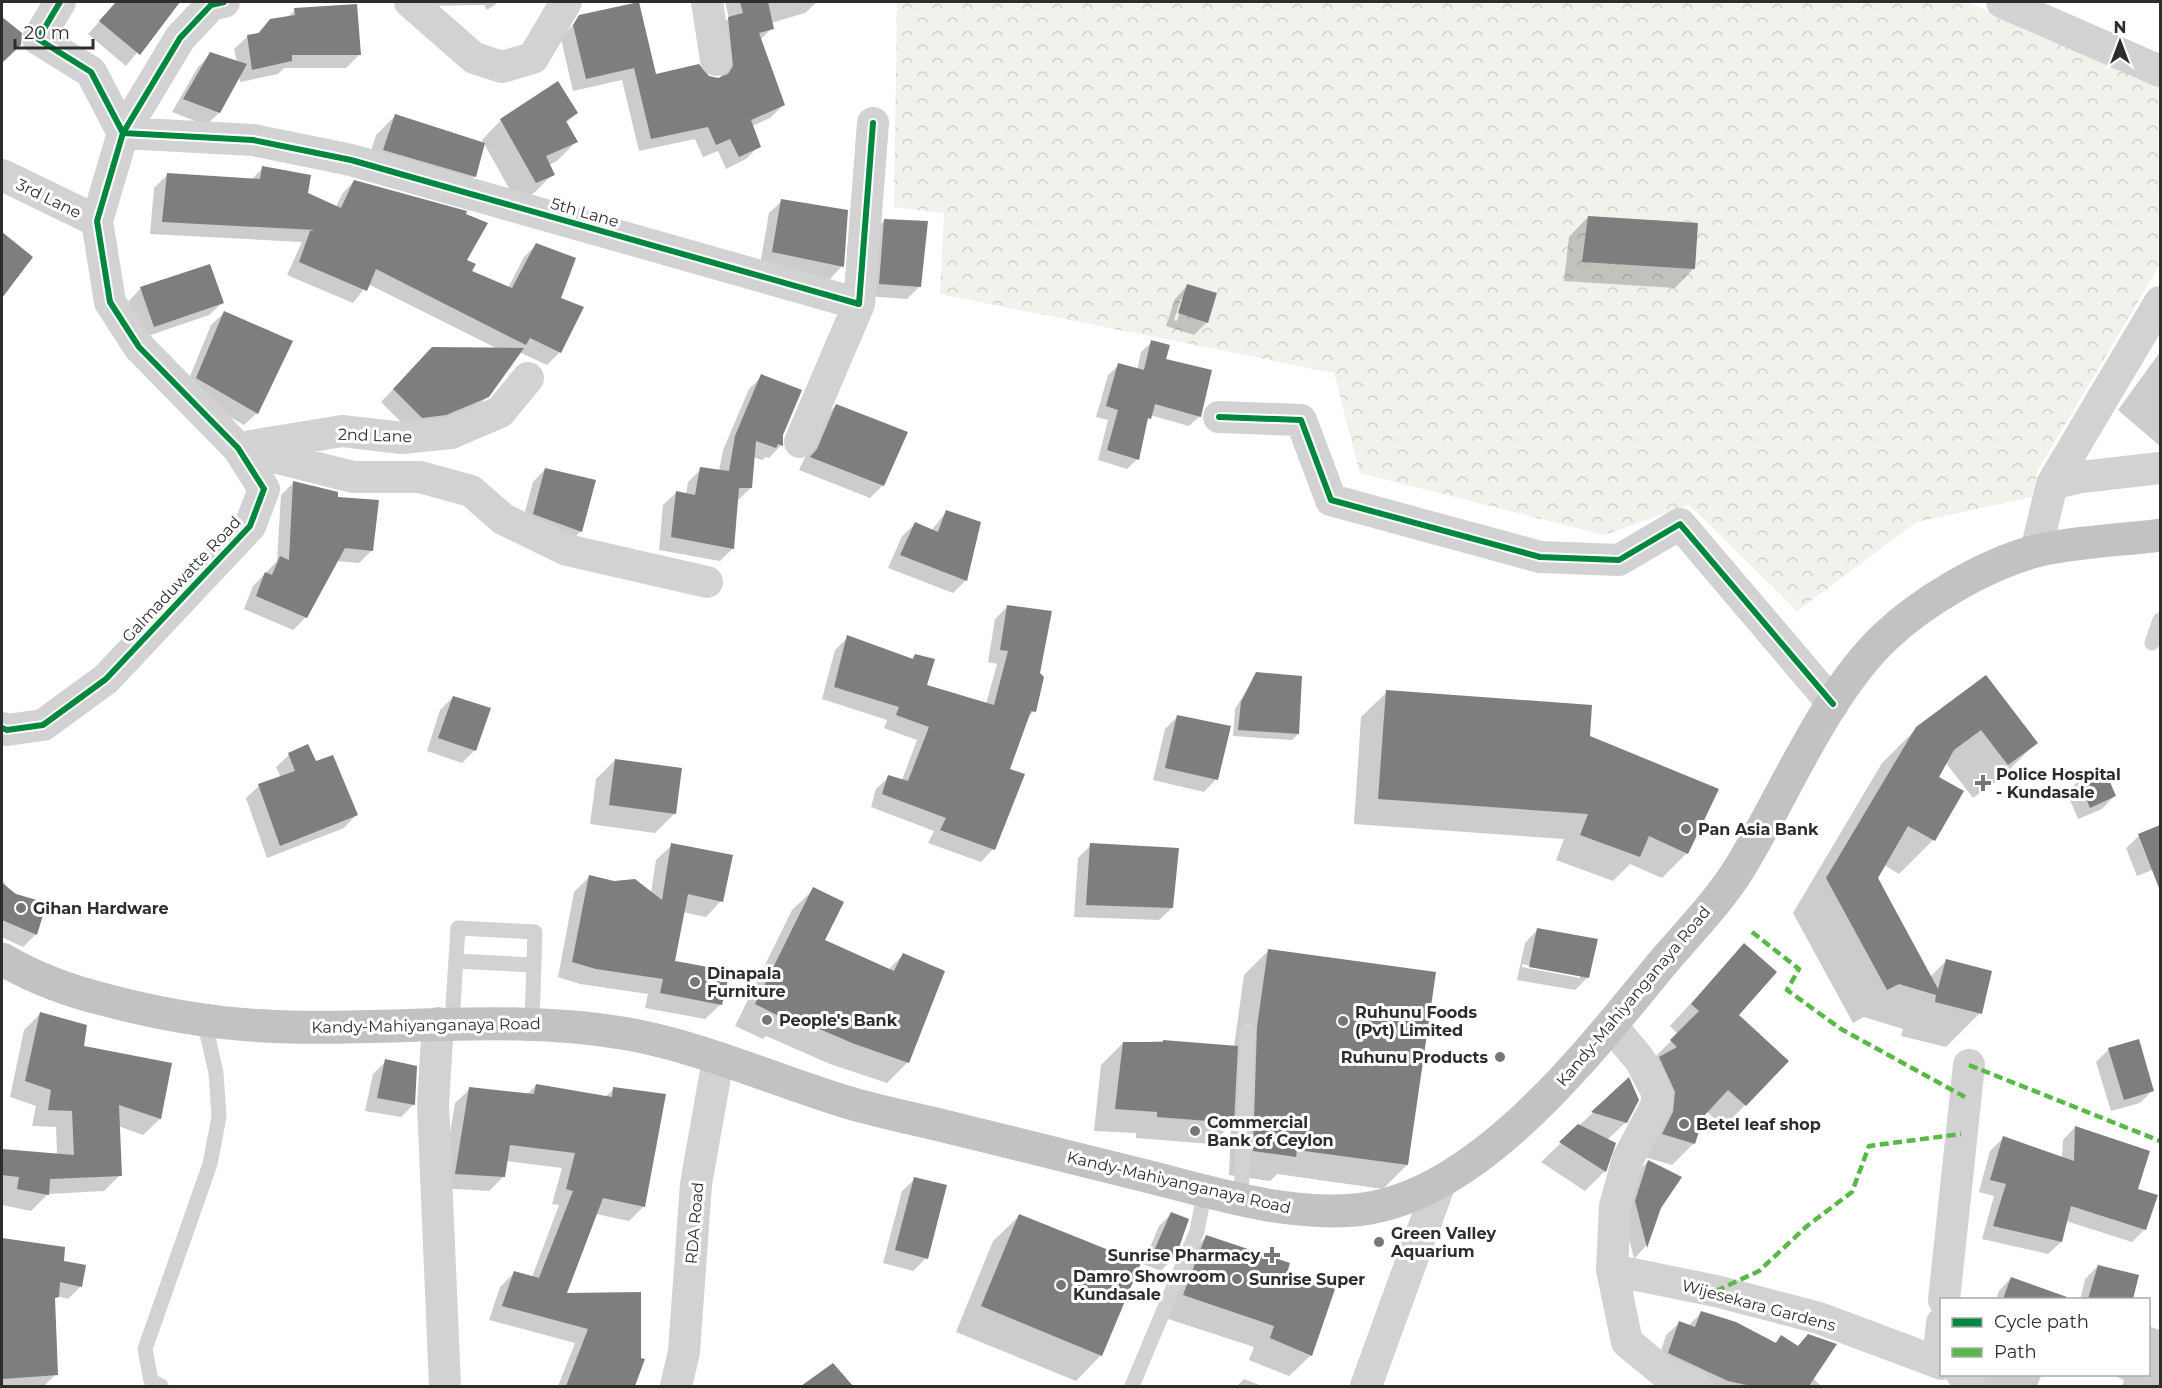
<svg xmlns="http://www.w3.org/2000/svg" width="2162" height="1388" viewBox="0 0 2162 1388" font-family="Montserrat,sans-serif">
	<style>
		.forest { fill: url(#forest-crowns) }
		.shadow { fill: #0003; fill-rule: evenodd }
		.building { fill: #7e7e7e }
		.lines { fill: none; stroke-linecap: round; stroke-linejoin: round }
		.service { stroke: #d2d2d2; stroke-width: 15 }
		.minor { stroke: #d2d2d2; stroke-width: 32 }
		.trunk { stroke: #c2c2c2; stroke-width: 33 }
		.quiet { stroke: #58b947; stroke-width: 4.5; stroke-dasharray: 9 4.5; stroke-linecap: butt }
		.cycleway-casing { stroke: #fff; stroke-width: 10 }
		.cycleway { stroke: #00873e; stroke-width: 6 }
		.poi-dot { fill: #767676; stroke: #fff; stroke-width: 2 }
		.labels { text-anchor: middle; stroke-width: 6; stroke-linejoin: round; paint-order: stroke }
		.street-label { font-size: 16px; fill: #2d2d2d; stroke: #fff }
		.poi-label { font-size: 16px; font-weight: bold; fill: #2d2d2d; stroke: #fff; text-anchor: start }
	</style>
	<defs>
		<pattern id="forest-crowns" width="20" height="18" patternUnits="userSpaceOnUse" patternTransform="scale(1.5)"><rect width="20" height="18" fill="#f0f3ec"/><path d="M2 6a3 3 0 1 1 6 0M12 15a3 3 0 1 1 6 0" fill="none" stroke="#ced1cb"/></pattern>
	</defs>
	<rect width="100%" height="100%" fill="#fff"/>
	<path class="forest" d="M897,2h1070l193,85v178l-122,205 -6,27 -115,25 -120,89 -108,-106 -85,30 -244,-62 -26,-100 -394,-79 4,-81 -50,-6z"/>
	<path class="shadow" d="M117,2h61l-52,64 -38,-32z
		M416,2h83l-12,8 -3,-5 -67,1z
		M725,2h92l-12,11 -34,10 1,5 -12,12 23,65 -13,13 -18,8 7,20 -13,13 -20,10 -8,-18 -15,6 -8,-18 -56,12 -17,-71 -49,11 -12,-52 19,-23 75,60 66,2 -6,-47 14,-13z
		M295,10l64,45 -13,13h-62l-6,6 -38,8 -1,-6 -20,37 -13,12 -34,-13 26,-45 13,-13 26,8 -3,-13 13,-12 9,-2 14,-15 17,-2z
		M2,18l18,16v10l-18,18z
		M577,112l-11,11 10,19 -19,19 -8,4 4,9 -19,19 -18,8 -34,-61 19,-20z
		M395,116l80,60 -20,19 -90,-25 11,-35z
		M263,168l44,26 29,13 6,-13 12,-13 111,79 5,12 38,16 16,-31 12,-12 23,54 1,53 -13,13 -28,-13 -31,44 -14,14 -65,20 -28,-28 38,-40 79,-13 -130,-65 -15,19 -66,-28 15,-33 -152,-8 4,-46 13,-13 84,5z
		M782,201l60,65 -12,13 -70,-14 9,-52z
		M1588,217l106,51 -19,20 -111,-7 5,-44z
		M884,221l36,65 -13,13 -40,-3 4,-63z
		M2,233l29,24 -29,38z
		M1187,286l20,36 -13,13 -28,-9 9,-27zM1181,299h3l-7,22 -3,-1z
		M141,288l81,15 -13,12 -67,23 -13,-37z
		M224,313l33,100 -13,12 -60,-34 27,-66z
		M1152,342l48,74 -11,10 -39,-11 -4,7 -9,37 -10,10 -29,-9 10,-40 -12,-3 12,-42 11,-10 18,5 4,-18z
		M2160,352v94l-42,-36z
		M762,376l20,59 -1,10 -12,13 -3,-1 -4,3 -9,-3 -2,31 -14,13 -4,47 -13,13 -61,-11 4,-45 13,-12 10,2 2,-13 13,-13 18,2 4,-21 26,-61z
		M836,405l47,80 -13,13 -71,-28 25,-52z
		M545,469l36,62 -13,13 -47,-18 12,-44z
		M294,482l42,16 35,53 -12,12 -23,-2 -30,56 -13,13 -49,-21 9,-23 24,-25 4,-66z
		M946,512l33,11 -14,58 -12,12 -65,-25 14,-32 13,-12 16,7z
		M1008,606l30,67 -4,38 -7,8 -19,51 -15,79 -12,13 -53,-19 6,-12 -63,-24 5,-18 13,-12 13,3 15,-40 -33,-12 3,-8 -65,-21 13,-49 13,-13 63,23 4,-5 10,31 61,18 11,-40 -9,-2 7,-43z
		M1257,673l41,61 -6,6 -59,-4 2,-27z
		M1985,677l51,66 -34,34 -29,21 -27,-35 -9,14 25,14 -29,49 -34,34 -15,-9 -8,13 54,99 16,-16 34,52 -34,34 -45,-11 2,-7 -39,-12 -11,6 -60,-110 89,-150 35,-35z
		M1387,692l201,45 99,116 -25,25 -32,-14 -17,17 -57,-21 8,-21 -210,-15 7,-107z
		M453,697l22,53 -13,13 -35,-12 13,-41z
		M1178,716l38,63 -12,13 -51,-12 12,-51z
		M307,746l8,17 41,52 -12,13 -77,30 -21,-60 13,-12 22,-8 -5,-11 13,-12z
		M615,760l59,54 -19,19 -65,-9 6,-45z
		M2079,780l35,16 -12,13 -24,10 -11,-26z
		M2160,827v40l-23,9 -11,-28 13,-12z
		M672,845l49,56 -15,16 -23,-5 -9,50 47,42 -16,15 -60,-11 3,-14 -68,-10 -22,-7 16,-85 16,-16 61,17 5,-33z
		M1091,845l81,63 -13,12 -85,-3 4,-59z
		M2,881l2,1 32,52 -13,13 -21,-10z
		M814,889l9,52 65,29 15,-15 5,107 -21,21 -57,-19 -64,-28 -3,3 -28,-13 57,-116z
		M1537,930l50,48 -12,12 -58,-10 8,-37zM1522,964l58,11v3l-58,-11z
		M1744,945l-7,70 8,90 -21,22 -18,-16 -12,32 -22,22 -31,-9 8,-93 29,-29 -8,-8z
		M1268,951l139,214 -24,24 -106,-15 -7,7 -41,-6 2,-50 -20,19 -75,-6v-5l-42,-2 7,-66 22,-22 40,-2 71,6 10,-72z
		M40,1014l42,33 88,18 -10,54 -17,16 -25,-9 2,49 -16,16 -56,3 -17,17 -29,-6v-54l55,4 -1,-28 -24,-1 4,-20 -26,-9 14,-67z
		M2109,1049l44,41 -13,13 -29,8 -15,-49z
		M386,1061l28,43 -13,13 -36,-6 8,-37z
		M1628,1079l-2,43 -19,18 7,4 -10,28 -19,19 -44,-29z
		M536,1085l69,12 9,-8 50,6 -21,112 -14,14 -33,-7 -32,80 79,66 -10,26h-75l17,-43 -86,-23 11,-33 14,-14 18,4 27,-72 -7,-1 10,-36 -56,-7 -2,15 -15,15 -48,-3 14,-85 15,-14 57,6z
		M2075,1127l61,63 9,39 -13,13 -66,-21 -5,21 -13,12 -66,-15 12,-43 -15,-4 11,-41 13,-13 59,20 1,-18z
		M1648,1161l12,46 -15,40 -11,12 -11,-45 13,-40z
		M915,1179l11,79 -13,13 -30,-8 19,-72z
		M1171,1214l2,44 -12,13 -18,-7 16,-38z
		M1019,1216l82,139 -25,26 -120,-49 37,-91z
		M1206,1237l80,33 25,85 -22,21 -40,-16 5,-13 -92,-30 23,-59z
		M13,1241l50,21 18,24 -13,13 -11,-3 -3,4 2,74 -12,12h-42v-134z
		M2098,1266l39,10 -6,24h-51l5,-21z
		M2011,1278l58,22h-73l3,-9z
		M1702,1312l72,32 7,-7 16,10 16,31 8,8h-122l-43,-20 10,-31 13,-12 9,3z
		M2148,1326l12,4v56h-38l2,-6 -14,-6h38z
		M832,1365l19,21h-48z
		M1968,1374h74l-5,12h-57z
		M1244,1379l18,7h-25z"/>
	<path class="building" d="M116,2h64l-40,53 -41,-34z
		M639,2l17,72 43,-10 10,12 9,2 10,-4 5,-8 -5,-49 15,-4 -3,-11h28l6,27 -15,4 26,72 -34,15 10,27 -22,10 -9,-18 -14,6 -8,-18 -57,12 -17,-71 -48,11 -13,-54 6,-10z
		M357,4l4,51h-69v6l-40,9 -5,-35 12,-2 11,-14 25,-4 -1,-7z
		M2,17l20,16 -1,12 -19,18z
		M210,52l37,12 -27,49 -37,-14z
		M558,81l20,32 -12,8 12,21 -32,14 9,19 -19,8 -36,-64z
		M395,114l90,29 -9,34 -93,-27z
		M262,166l49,9 -3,18 33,15 13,-28 113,31 -1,3 22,9 -21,37 9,4 -4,7 40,17 24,-45 40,15 -15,40 23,9 -23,46 -31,-15 -4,7 -150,-76 -9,22 -68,-29 11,-31 5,-1 -153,-8 5,-49 93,6z
		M781,199l67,11 -4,57 -72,-15z
		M1588,216l110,7 -3,46 -113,-7z
		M884,219l44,2 -7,66 -42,-3z
		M2,232l31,25 -31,41z
		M210,264l14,39 -70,24 -14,-40z
		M1187,284l30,9 -9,30 -30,-10z
		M224,311l69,30 -35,73 -62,-36z
		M1151,340l19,5 -4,14 46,11 -11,47 -46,-13 -4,15 -3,-1 -9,42 -32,-10 11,-40 -12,-4 12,-43 26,7z
		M432,347l92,1 -35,49 -43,18 -24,3 -29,-29z
		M761,374l41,16 -19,45v11l-5,-2 -2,4 -20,-7 -4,47h-13l-5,61 -63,-12 5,-46 19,4 5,-28 29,4 6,-35z
		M836,404l72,28 -24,54 -74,-29 7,-8z
		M545,468l51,12 -14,52 -49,-18z
		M293,481l45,11v5l41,3 -6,51 -28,-3 -38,70 -51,-22 9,-24 7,3 8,-19 9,4z
		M946,510l35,12 -14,59 -67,-26 15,-33 23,10z
		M1007,605l45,6 -12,62 4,4 -8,35 -5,-1 -21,58 15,5 -30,76 -55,-20 6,-12 -64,-24 6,-19 20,6 21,-54 -33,-12 3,-8 -65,-20 13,-52 66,24 2,-5 20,5 -8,26 67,20 14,-54 -8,-1z
		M1256,672l46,4 -3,58 -61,-4 3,-28z
		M1986,675l52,68 -30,22 -27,-35 -27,20 -15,27 25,14 -29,50 -27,-15 -30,52 60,111 8,-30 46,12 -10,43 -47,-12 1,-7 -37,-11 -12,6 -61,-112 90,-151z
		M1386,690l206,15 -2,31 129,53 -31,65 -39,-18 -9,21 -60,-22 8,-21 -210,-15z
		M453,696l38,12 -15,43 -38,-13z
		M1177,715l54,11 -13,54 -53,-12z
		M308,744l8,17 17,-6 25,60 -78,31 -22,-62 37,-13 -7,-18z
		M615,759l67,9 -6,46 -67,-9z
		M2104,768l12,28 -26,12 -12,-29z
		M2160,825v63h-1l-21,-54z
		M671,843l62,12 -10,47 -35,-8 -13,67 55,10 -8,34 -62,-12 3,-14 -67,-10 -24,-7 17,-87 25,6 21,-2 27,21z
		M1090,843l89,5 -6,60 -87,-3z
		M2,883l14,11 21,6 6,15 -6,20 -35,-15z
		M813,887l31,15 -19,38 69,31 9,-18 42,18 -36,92 -57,-20 -65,-28 -2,4 -30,-15z
		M1537,928l61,11 -9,39 -60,-11z
		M1744,943l33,29 -38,43 50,46 -43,45 -18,-16 -24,26 -9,28 -33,-10 11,-22 2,-20 -16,-35 18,-10 -7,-7 29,-29 -8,-7z
		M1268,949l168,23 -28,193 -111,-15 -1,7 -43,-6 4,-124z
		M40,1012l47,13 -3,21 88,17 -11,56 -42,-14 3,71 -72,3 -1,16 -32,-6 2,-12 -17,-2v-26l72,6 -2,-44 -24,-1 3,-20 -26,-9z
		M2139,1039l15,52 -30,9 -16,-52z
		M1163,1040l75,6 -4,77 -77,-6v-5l-42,-3 8,-67h40z
		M385,1059l32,7 -2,39 -38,-7z
		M1629,1077l10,23 -12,23 -36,-11z
		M536,1084l76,13 1,-10 53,7 -21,113 -42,-9 -36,95 74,-1v66l4,1 -10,27h-69l22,-57 -86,-23 12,-35 25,7 34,-87 -7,-2 9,-36 -65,-8 -5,32 -50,-3 14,-87 65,7z
		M1578,1124l38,19 -10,29 -47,-30z
		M2075,1126l75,25 -12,38 20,6 -12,35 -75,-24 -9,36 -69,-16 13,-42 -16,-4 13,-44 71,25z
		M1648,1160l34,17 -21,31 -14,40 -12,-47z
		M914,1177l33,8 -19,74 -33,-9z
		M1171,1212l18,7 -14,40 -21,-8z
		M1019,1214l122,49 -39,93 -121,-50z
		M1206,1235l84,28 -2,7 47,19 -23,67 -42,-18 4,-12 -91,-31z
		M2,1238l63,9 -1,14 22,4 -4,22 -22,-5 -1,15 -4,1 3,77 -56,4z
		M2098,1265l41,10 -6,24h-45z
		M2011,1277l56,20 -1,2h-63z
		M1701,1311l35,11 40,21 5,-8 17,11 10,-12 29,10 -28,42h-58l-23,-5 -60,-28 11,-32 16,6z
		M833,1363l20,23h-52z"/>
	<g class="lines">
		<path class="service" d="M2152,643l8,-23
			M457,961l77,4
			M452,1022l6,-94 77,4 -3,90
			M1241,1198l7,-167
			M161,1386l-10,-5 -6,-32 65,-185 9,-47 -3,-44 -12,-53
			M1132,1386l65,-155 8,-41"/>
		<path class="minor" d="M60,2l-22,37 53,33 32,61 130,7 98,20 508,144 14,-181
			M410,2l64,56 28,9 31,-9 33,-56
			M707,2l9,58
			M2002,2l158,69
			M2,175l95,46
			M1219,417l82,3 30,80 209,57 79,3 61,-36 153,180
			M800,442l59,-138
			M251,446l91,-15 60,7 49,-5 49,-21 28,-34
			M238,448l115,29h67l51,14 32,28 64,31 140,32
			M2052,484l29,-7 79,-9
			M2036,551l16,-67 108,-182
			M2,728l5,2 36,-5 63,-46 144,-153 14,-37 -26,-41 -99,-101 -29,-45 -13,-81 26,-88 57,-95 31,-33 13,-3
			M438,1023l-5,81 12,282
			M1611,1025l29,35 17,32v12l-29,55 -13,47 -3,64 15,72 35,29 34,15
			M1612,1270l104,21 103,27 123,46
			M1944,1300l25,-235
			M1938,1362l4,-39
			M1962,1374l7,4
			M676,1386l8,-34 12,-168 22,-124
			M1366,1386l74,-203"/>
		<path class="trunk" d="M2,959c32,19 67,32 104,41 60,16 123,26 185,27 114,3 223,-13 337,7 73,13 144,45 215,67 36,11 73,18 109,27 65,16 130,32 194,48 68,17 139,40 209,34 121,-10 233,-157 305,-244 26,-31 57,-62 79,-97 45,-73 85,-174 146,-232 38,-36 101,-73 151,-86 36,-9 87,-11 124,-16"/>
		<path class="quiet" d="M1752,932l47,37 -12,21 54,39 124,68
			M1969,1065l191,76
			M1716,1291l43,-20 48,-45 45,-34 17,-46 92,-12"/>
		<g class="cycleway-casing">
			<path id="cycleway" d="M60,2l-22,37 53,33 32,61 130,7 98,20 508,144 14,-181
				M1219,417l82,3 30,80 209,57 79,3 61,-36 153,180
				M2,728l5,2 36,-5 63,-46 144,-153 14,-37 -26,-41 -99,-101 -29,-45 -13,-81 26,-88 57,-95 31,-33 13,-3"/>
		</g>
		<use href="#cycleway" class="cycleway"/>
	</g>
	<g class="poi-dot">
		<path d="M1980 774h6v6h6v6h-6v6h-6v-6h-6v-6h6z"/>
		<circle cx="1686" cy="829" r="6"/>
		<circle cx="21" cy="908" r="6"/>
		<circle cx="695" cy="982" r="6"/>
		<circle cx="767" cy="1020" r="6"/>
		<circle cx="1343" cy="1021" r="6"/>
		<circle cx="1500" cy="1057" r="6"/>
		<circle cx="1684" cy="1124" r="6"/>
		<circle cx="1195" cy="1131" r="6"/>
		<circle cx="1379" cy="1242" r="6"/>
		<path d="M1269 1246h6v6h6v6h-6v6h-6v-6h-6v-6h6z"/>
		<circle cx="1237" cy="1279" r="6"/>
		<circle cx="1061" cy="1285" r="6"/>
	</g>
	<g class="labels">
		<g class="street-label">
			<text transform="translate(49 198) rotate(26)" y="6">3rd Lane</text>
			<text transform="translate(585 212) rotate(16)" y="6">5th Lane</text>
			<text transform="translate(375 435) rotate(2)" y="6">2nd Lane</text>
			<text transform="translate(181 579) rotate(-47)" y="6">Galmaduwatte Road</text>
			<text transform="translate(1633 996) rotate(-50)" y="6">Kandy-Mahiyanganaya Road</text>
			<text transform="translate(426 1025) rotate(-1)" y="6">Kandy-Mahiyanganaya Road</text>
			<text transform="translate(1179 1182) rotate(13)" y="6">Kandy-Mahiyanganaya Road</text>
			<text transform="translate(694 1223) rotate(-85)" y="6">RDA Road</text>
			<text transform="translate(1759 1305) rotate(15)" y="6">Wijesekara Gardens</text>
		</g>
		<g class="poi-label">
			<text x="1996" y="780">Police Hospital<tspan x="1996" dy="18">- Kundasale</tspan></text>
			<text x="1698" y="835">Pan Asia Bank</text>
			<text x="33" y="914">Gihan Hardware</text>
			<text x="707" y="979">Dinapala<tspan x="707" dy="18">Furniture</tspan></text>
			<text x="1355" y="1018">Ruhunu Foods<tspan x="1355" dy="18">(Pvt) Limited</tspan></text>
			<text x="779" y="1026">People's Bank</text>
			<text x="1488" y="1063" text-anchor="end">Ruhunu Products</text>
			<text x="1207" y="1128">Commercial<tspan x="1207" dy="18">Bank of Ceylon</tspan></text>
			<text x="1696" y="1130">Betel leaf shop</text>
			<text x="1391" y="1239">Green Valley<tspan x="1391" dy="18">Aquarium</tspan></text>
			<text x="1260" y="1261" text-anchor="end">Sunrise Pharmacy</text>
			<text x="1073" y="1282">Damro Showroom<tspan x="1073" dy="18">Kundasale</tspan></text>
			<text x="1249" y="1285">Sunrise Super</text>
		</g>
	</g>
	<rect width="2162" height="1388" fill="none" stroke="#2d2d2d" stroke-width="6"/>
	<rect x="1940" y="1298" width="210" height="78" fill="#ffffff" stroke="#ababab" stroke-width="1.5"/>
	<rect x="1952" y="1318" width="30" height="9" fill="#00873e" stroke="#ababab" stroke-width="1.5"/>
	<text x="1994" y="1328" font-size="18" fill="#2d2d2d">Cycle path</text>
	<rect x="1952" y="1348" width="30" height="9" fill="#58b947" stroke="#ababab" stroke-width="1.5"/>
	<text x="1994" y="1358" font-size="18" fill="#2d2d2d">Path</text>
	<g transform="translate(2120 42)" stroke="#ffffff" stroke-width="4.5" paint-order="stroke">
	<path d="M0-4.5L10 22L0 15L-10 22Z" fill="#2d2d2d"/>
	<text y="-9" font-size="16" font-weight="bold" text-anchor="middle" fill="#2d2d2d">N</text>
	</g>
	<path d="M15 39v9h78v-9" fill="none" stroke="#2d2d2d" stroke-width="3"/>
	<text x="24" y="39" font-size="18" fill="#2d2d2d" stroke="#ffffff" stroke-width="4.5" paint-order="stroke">20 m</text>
</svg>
